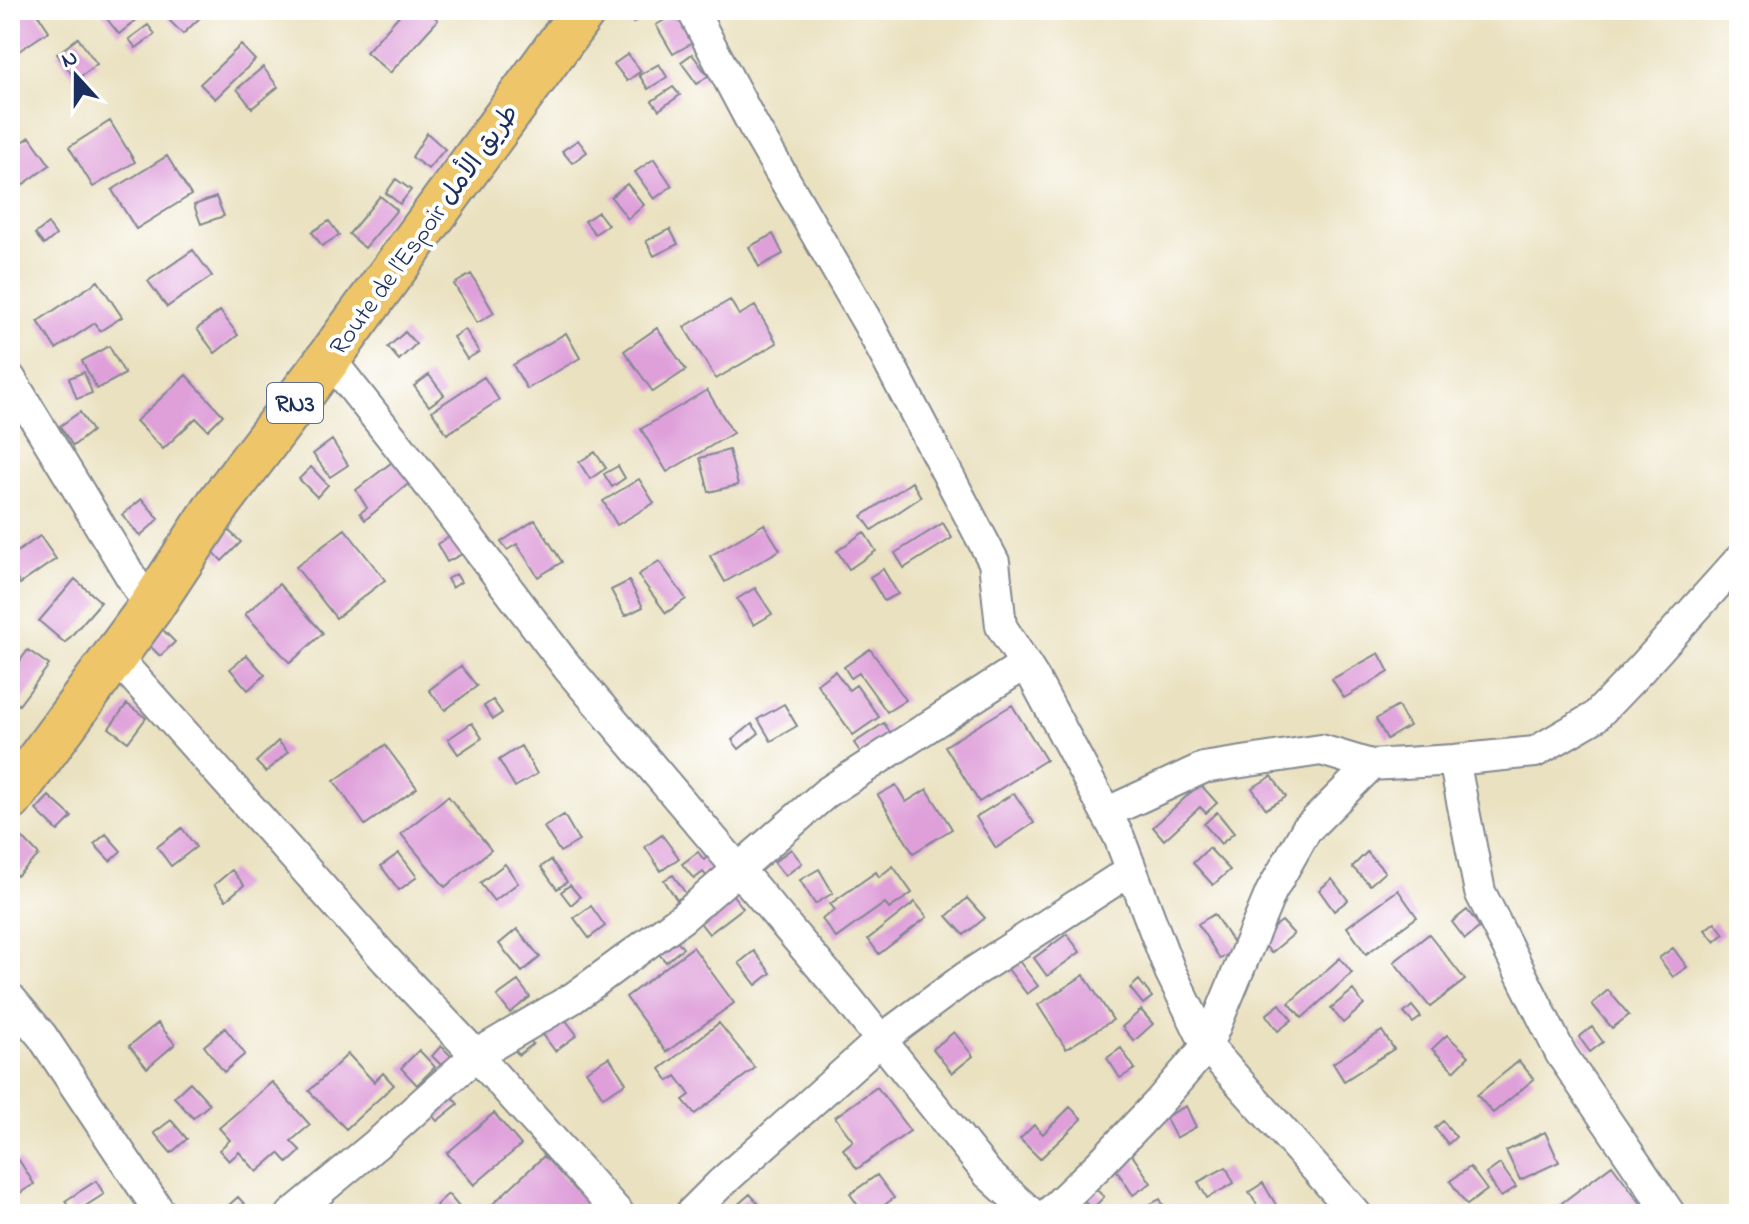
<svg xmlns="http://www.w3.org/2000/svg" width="1749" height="1224" viewBox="0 0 1749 1224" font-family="'Indie Flower','Playpen Sans Arabic',sans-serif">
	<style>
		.building { fill: #dfa0da }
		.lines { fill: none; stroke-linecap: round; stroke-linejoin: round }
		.minor-casing { stroke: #82888f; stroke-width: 34 }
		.highway-casing { stroke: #82888f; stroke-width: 48 }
		.minor { stroke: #fff; stroke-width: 30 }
		.highway { stroke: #eec569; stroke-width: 44 }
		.labels { text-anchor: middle; stroke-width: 8; stroke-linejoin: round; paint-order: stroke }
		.shield { fill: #fff; stroke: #5f6d8e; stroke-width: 2 }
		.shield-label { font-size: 24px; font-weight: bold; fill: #1b2f5e }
		.street-label { font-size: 26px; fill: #1b2f5e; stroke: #fff }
	</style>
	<rect width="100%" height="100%" fill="#fff"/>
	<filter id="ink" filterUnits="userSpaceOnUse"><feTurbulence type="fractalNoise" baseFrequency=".0125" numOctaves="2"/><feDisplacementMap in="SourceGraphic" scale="16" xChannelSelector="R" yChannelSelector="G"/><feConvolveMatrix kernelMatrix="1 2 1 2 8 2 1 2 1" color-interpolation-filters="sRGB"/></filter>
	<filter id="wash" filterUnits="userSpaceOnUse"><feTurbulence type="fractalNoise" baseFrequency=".006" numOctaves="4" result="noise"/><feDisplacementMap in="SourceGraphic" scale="32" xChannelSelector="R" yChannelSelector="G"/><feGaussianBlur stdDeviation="1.8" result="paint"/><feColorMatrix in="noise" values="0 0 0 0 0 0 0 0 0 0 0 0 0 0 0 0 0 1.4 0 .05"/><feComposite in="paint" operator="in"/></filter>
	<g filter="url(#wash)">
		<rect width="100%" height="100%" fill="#eae1c0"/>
		<g id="blocks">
			<path class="building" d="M10,10h25l14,21 -39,26z
				M100,10h34l6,7 -21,17z
				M159,10h49l-25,24z
				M404,10h22l12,10 -48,53 -24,-21z
				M626,10h23l1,2 -17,11z
				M677,13l17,29 -21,12 -17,-29z
				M148,25l7,9 -19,14 -7,-9z
				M78,38l19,26 -21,16 -19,-26z
				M241,45l14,15 -40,39 -15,-15z
				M628,54l13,17 -14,10 -13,-17z
				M692,54l16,22 -11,8 -16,-22z
				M659,64l8,13 -19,12 -9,-14z
				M263,67l15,20 -26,21 -15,-19z
				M673,87l7,8 -21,15 -7,-9z
				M110,121l25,41 -42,25 -24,-40z
				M427,133l18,16 -17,20 -16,-12z
				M30,137l20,28 -40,29v-43z
				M578,140l9,12 -15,11 -10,-12z
				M167,156l24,39 -55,34 -24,-39z
				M654,159l18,27 -18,13 -19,-27z
				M396,179l15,11 -11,14 -14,-11z
				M627,184l17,21 -16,14 -17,-22z
				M380,196l17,14 -32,38 -16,-14z
				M216,197l8,19 -23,8 -7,-19z
				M598,212l10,13 -13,9 -10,-13z
				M329,221l10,14 -17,11 -10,-14z
				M48,224l8,11 -12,10 -9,-11z
				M670,229l8,15 -24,12 -8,-15z
				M773,234l10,20 -24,13 -10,-20z
				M193,250l19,26 -45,31 -19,-26z
				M471,274l23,39 -17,10 -23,-39z
				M98,281l24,36 -22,14 -5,-8 -39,26 -18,-28z
				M730,300l9,15 16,-9 22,37 -61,36 -32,-52z
				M220,311l18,24 -23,18 -18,-24z
				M657,328l29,42 -33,22 -29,-41z
				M465,329l14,23 -12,7 -14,-22z
				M405,332l11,12 -17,16 -11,-13z
				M566,333l14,25 -53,31 -14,-24z
				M109,346l16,28 -28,15 -15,-28z
				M84,372l8,21 -15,6 -8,-21z
				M186,375l37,40 -15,15 -12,-12 -33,31 -27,-28z
				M429,375l15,20 -15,11 -15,-20z
				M484,377l15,23 -52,34 -15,-23z
				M707,390l26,43 -66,39 -26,-43z
				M80,412l12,19 -19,15 -13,-20z
				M332,440l16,25 -18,12 -17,-23z
				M729,450l9,35 -29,7 -9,-34z
				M595,452l11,16 -16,11 -11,-17z
				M396,459l17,21 -48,40 -5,-7 7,-5 -11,-18z
				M618,466l7,12 -13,9 -8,-13z
				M311,467l17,18 -11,12 -18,-18z
				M639,479l15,24 -37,22 -14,-24z
				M912,482l9,15 -49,33 -10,-14z
				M142,499l17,20 -19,17 -18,-21z
				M535,520l27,42 -24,15 -21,-33 -10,6 -6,-8z
				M943,523l9,15 -48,30 -9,-15z
				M764,524l16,26 -55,32 -15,-26z
				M227,529l14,13 -19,19 -13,-14z
				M345,529l40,51 -49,38 -40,-51z
				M864,532l12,19 -27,18 -12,-18z
				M454,534l10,19 -17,9 -10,-18z
				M40,536l16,23 -36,25 -10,-15v-12z
				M659,561l27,38 -20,14 -28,-38z
				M883,569l15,25 -14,7 -14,-24z
				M456,574l5,8 -9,6 -5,-9z
				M75,579l26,23 -36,41 -26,-22z
				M629,581l14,26 -18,9 -14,-26z
				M279,584l44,49 -33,30 -45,-49z
				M755,588l17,26 -18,11 -17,-26z
				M161,628l14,14 -15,14 -14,-14z
				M870,649l36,51 -19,12 -28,-39 -8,5 -7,-11z
				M28,650l21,15 -30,40 -9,-7v-24z
				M1379,653l10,19 -45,26 -12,-19z
				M247,655l18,20 -17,15 -18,-21z
				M461,666l16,20 -32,24 -16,-20z
				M835,671l14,19 7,-5 23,32 -26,18 -36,-51z
				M493,700l9,13 -9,6 -9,-13z
				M127,704l19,14 -18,24 -19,-14z
				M784,704l13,22 -26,15 -13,-22z
				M1012,705l34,55 -67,42 -34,-56z
				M1398,706l11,20 -22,13 -11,-20z
				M472,723l10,15 -24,16 -10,-15z
				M884,723l7,11 -30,19 -7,-10z
				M752,724l7,9 -20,16 -7,-9z
				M278,741l10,11 -22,20 -10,-10z
				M385,745l32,43 -52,37 -31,-44z
				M521,746l16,28 -22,13 -16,-27z
				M1272,776l14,21 -20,12 -14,-21z
				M1200,784l17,19 -11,10 -6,-6 -36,33 -11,-13z
				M896,785l10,17 21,-13 25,40 -39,24 -35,-58z
				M1014,793l20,30 -38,25 -20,-31z
				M49,796l23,21 -14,14 -22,-21z
				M448,796l43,54 -46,37 -44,-53z
				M1217,812l17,21 -13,11 -17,-20z
				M564,815l15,26 -19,11 -16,-25z
				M182,828l14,19 -25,19 -14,-19z
				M18,833l21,22 -22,21 -7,-8v-27z
				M106,834l15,17 -11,10 -16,-17z
				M662,835l17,23 -18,13 -16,-24z
				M1209,848l21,22 -17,15 -20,-22z
				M791,849l11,14 -17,13 -11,-14z
				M698,852l6,8 8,-8 13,15 -15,13 -7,-8 -9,7 -12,-15z
				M1367,852l18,20 -15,13 -18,-18z
				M399,853l18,24 -18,13 -18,-24z
				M551,860l16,22 -10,7 -16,-22z
				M505,864l13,19 -24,18 -14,-18z
				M893,866l19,27 -23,16 -4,-6 -49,35 -14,-19 13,-9 -5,-6 46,-32 3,5z
				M819,869l14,24 -18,11 -15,-24z
				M232,870l12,15 -18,15 -12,-15z
				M673,875l13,19 -9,6 -13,-20z
				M1332,879l16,21 -14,11 -15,-21z
				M570,885l10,12 -9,8 -10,-13z
				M1398,890l19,27 -51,37 -19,-27z
				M732,894l11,14 -34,26 -11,-14z
				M967,898l18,20 -21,17 -17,-19z
				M915,902l12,15 -48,37 -11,-15z
				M591,906l14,20 -16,12 -15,-20z
				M1467,910l13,17 -15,12 -13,-17z
				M1214,914l23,35 -17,10 -22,-35z
				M1282,921l12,13 -23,19 -12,-15z
				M1715,922l9,12 -9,8 -10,-12z
				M517,929l23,28 -18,15 -23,-28z
				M1067,934l13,18 -33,24 -13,-18z
				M1429,934l36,46 -35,27 -36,-45z
				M675,938l8,10 -17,14 -9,-10z
				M693,947l41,56 -68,49 -40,-55z
				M1673,948l14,19 -14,10 -14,-19z
				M754,951l17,22 -15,12 -17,-22z
				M1340,958l12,15 -50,45 -13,-15z
				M1019,961l19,25 -11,8 -19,-25z
				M1084,975l29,45 -47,29 -28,-44z
				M1139,980l13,17 -9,7 -13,-16z
				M518,981l12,16 -20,16 -13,-17z
				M1353,990l11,15 -21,18 -12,-15z
				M1608,990l21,25 -17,13 -20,-24z
				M1280,1004l12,16 -14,11 -12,-16z
				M1412,1006l9,11 -8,6 -9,-10z
				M558,1010l19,25 -22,16 -18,-25z
				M1141,1010l12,14 -19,17 -12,-14z
				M158,1023l17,21 -28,24 -18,-22z
				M719,1023l36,45 -60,46 -12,-14 7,-5 -14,-19 -7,5 -9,-12z
				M1592,1027l11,15 -13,10 -11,-15z
				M225,1028l20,26 -21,18 -20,-26z
				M523,1030l10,14 -14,11 -11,-13z
				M1382,1031l12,18 -50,32 -11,-18z
				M954,1032l19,24 -21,17 -19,-24z
				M1447,1035l22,21 -15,15 -22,-22z
				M441,1046l17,17 -9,10 -17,-17z
				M1121,1048l14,21 -15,9 -13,-20z
				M419,1050l16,17 -18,18 -16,-17z
				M348,1054l26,28 9,-9 11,12 -48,44 -37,-38z
				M609,1057l17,26 -23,14 -17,-26z
				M1519,1061l15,18 -41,34 -16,-18z
				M190,1082l20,22 -17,14 -19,-21z
				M272,1082l38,43 -19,16 10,10 -13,12 -9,-10 -22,19 -18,-20 -10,9 -10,-11 11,-10 -11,-12z
				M877,1087l33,44 -53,38 -14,-20 10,-8 -18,-24z
				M447,1090l11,14 -21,17 -12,-15z
				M1186,1106l10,21 -20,11 -11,-21z
				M1070,1107l12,12 -42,40 -20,-20 14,-14 9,9z
				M494,1113l27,32 -47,40 -27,-32z
				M171,1120l16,19 -16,14 -17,-20z
				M1443,1121l13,16 -8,7 -13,-16z
				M1545,1132l14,30 -39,18 -14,-29z
				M1130,1152l21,31 -18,12 -21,-32z
				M544,1156l49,52 -7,6h-104z
				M19,1160l15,24 -19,12 -5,-8v-22z
				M1500,1164l16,23 -15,10 -15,-23z
				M1612,1165l33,44 -7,5h-72l-7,-9z
				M1226,1167l8,16 -27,15 -9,-16z
				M1470,1167l17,23 -20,15 -17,-24z
				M877,1175l17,23 -22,16h-8l-14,-20z
				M1084,1177l20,20 -12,12 -20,-19z
				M96,1181l8,13 -31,20 -8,-13z
				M1263,1183l13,22 -14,8 -13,-21z
				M448,1194l17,20h-22l-7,-9z
				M750,1194l18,20h-41z
				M238,1197l12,13 -4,4h-23l-2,-2z
				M1160,1199l8,15h-37z"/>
		</g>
	</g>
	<g filter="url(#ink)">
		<use href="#blocks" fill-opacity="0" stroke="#82888f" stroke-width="2"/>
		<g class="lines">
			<g class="minor-casing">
				<path id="minor" d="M692,10l61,115 116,200 125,237 7,64 33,52 85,159 51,134 37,75 149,168
					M329,358l91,115 148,195 281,332 139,174 44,40
					M10,378l140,230
					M115,656l272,305 89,94 143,159
					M1454,760l26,132 81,162 109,160
					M1106,813l97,-45 118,-18 50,15
					M10,998l32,38 119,178
					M292,1214l93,-77 91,-82 97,-57 109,-80 144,-125 199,-129
					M690,1214l30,-30 162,-145 84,-62 165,-107
					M1048,1214l51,-49 60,-63 48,-56 64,-154 35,-62 65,-65 83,-5 81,-8 60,-35 46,-48 98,-109"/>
			</g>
			<g class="highway-casing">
				<path id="highway" d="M10,799l140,-191 70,-106 109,-144 255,-348"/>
			</g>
			<use href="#minor" class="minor"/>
			<use href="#highway" class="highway"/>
		</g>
	</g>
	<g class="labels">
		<rect class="shield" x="267" y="383" width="56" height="40" rx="6"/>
		<g class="shield-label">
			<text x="295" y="411">RN3</text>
		</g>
		<g class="street-label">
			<text transform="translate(423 229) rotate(-54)" y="9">Route de l’Espoir طريق الأمل</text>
		</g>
	</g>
	<rect width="1749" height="1224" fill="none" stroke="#fff" stroke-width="40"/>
	<g transform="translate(76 76) rotate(339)" stroke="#ffffff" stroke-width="6" paint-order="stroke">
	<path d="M0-6L14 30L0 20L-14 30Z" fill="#1b2f5e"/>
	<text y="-12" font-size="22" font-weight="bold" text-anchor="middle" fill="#1b2f5e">N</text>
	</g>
</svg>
